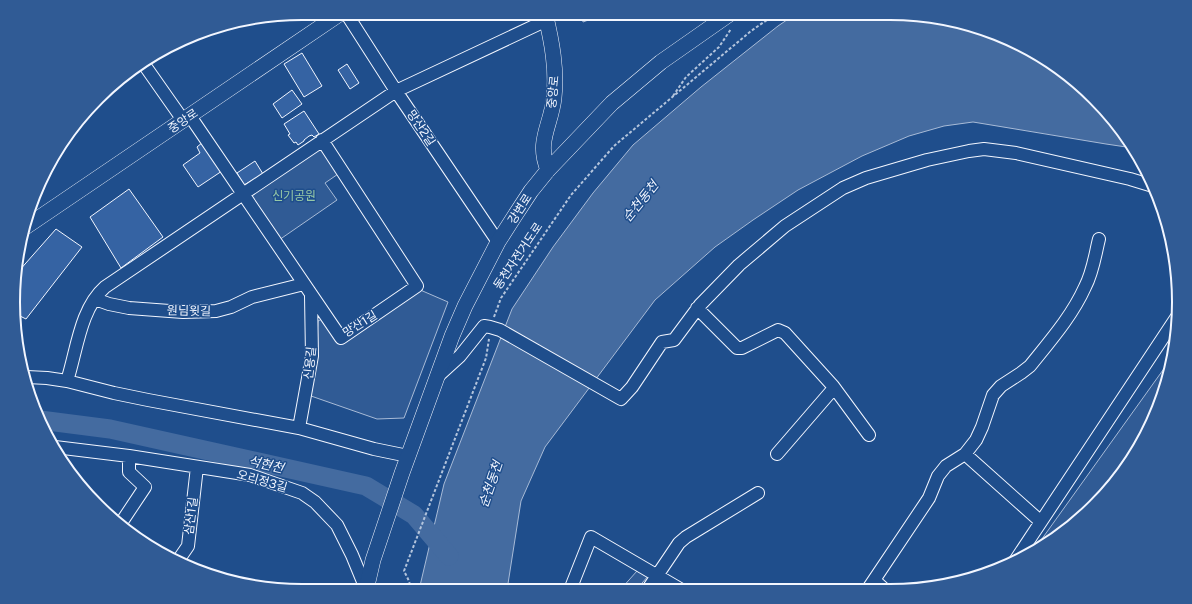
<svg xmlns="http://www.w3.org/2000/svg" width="1192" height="604" viewBox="0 0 1192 604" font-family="'Public Sans','Noto Sans KR',sans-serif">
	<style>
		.built { fill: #305b95; stroke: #a8bbd7 }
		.water { fill: #446ba0; stroke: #a8bbd7 }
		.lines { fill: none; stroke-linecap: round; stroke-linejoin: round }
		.river { stroke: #446ba0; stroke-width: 19 }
		.building { fill: #3563a3; stroke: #f2f6ff }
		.minor-casing { stroke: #f2f6ff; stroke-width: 14 }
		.major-casing { stroke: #f2f6ff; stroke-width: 16 }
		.path { stroke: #b3c4dc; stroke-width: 2; stroke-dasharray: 3 2; stroke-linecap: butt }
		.minor { stroke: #1f4e8c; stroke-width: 12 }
		.major { stroke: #1f4e8c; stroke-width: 15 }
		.labels { text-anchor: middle; stroke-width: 3; stroke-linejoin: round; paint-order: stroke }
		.street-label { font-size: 12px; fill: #f2f6ff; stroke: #1f4e8c }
		.park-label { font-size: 12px; fill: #97c8a6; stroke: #1f4e8c }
		.water-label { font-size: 13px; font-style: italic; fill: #f2f6ff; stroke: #1f4e8c }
		.rim { fill: none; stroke: #f2f6ff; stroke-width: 2 }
	</style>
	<rect width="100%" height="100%" fill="#1f4e8c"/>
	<path class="built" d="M581,13h26l-24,9z
		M321,144l20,28 -16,11 12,17 -58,40 -29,-43 5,-8z
		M418,289l30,13 -44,116 -27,1 -66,-23 4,-26 3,-49 4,-2 16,25z
		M1173,356l-4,21 -20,53 -42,62 -41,39 -26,15 -1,-3z
		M637,571l11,5 -11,13h-16z"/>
	<path class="water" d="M797,13l112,1 56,9 53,20 48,30 41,38 26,37 -27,-4 -133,-22 -29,4 -35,10 -47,20 -64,34 -45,30 -38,27 -60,53 -110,147 -24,54 -14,89h-88l25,-106 68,-175 41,-62 40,-54 40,-48 68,-58 77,-61z"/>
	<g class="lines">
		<path class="river" d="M40,420l70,9 256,57 48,29 35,41"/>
	</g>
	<path class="building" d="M302,53l20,33 -18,11 -20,-33z
		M347,64l12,19 -9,6 -12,-19z
		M292,90l10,14 -20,14 -9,-14z
		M304,111l15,23 -5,3 -2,-2 -3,1 -5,4v1l-6,4 -2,-3 -2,1 -6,-8 2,-1 -6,-10z
		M203,142l22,27 -27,18 -15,-22 17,-12 -3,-6z
		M255,161l8,13 -19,11 -7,-12z
		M129,189l34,48 -42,31 -31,-51z
		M56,229l26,18 -56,72 -10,-5 2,-42z"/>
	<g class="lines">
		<g class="minor-casing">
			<path id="minor" d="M346,13l50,78 102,151
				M143,63l40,57
				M190,116l151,222 76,-52 -95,-146
				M95,299l14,5 20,4 54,4 33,-1 15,-4 21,-10 52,-13
				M697,308l40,40h5l36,-18 7,3 48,53 36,49
				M438,376l22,-20 24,-30 6,1 10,3 121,69 11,-12 30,-45 12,-2 26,-35 39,-40 46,-39 58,-38 23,-10 61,-18 42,-9 15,-2 32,4 114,26 23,7
				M27,377l20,1 20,3 47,12 34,7 151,28 75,21 34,7
				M67,381c10,-31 13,-72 38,-94l291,-196 151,-71
				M299,428l13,-72 -1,-60
				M55,447l74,9 121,19 52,18 13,9 22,23 15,30 14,34
				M777,454l57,-66
				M965,454l75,67
				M121,523l24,-36 -16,-15v-16
				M1015,561l163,-246
				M177,562l11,-16 9,-79
				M874,580l10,9
				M648,589l31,-46 7,-6 72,-44
				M868,589l61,-91 9,-22 8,-10 19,-12 11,-14 6,-13 11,-32 8,-9 20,-13 9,-7c20,-25 42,-50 55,-79 8,-15 10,-32 14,-48
				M570,590l21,-53 89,52"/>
		</g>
		<g class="major-casing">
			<path id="major" d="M545,13c7,29 12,56 9,85 -3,28 -18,43 -6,72
				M24,228l317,-215
				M366,590l7,-30 29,-87 50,-137 13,-30 33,-64 16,-25 17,-26 17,-21 64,-67 49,-41 70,-49"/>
		</g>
		<path class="path" d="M673,96l13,-19 33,-30 12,-18
			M494,317l7,-19 70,-103 43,-49 137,-115 26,-18
			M410,590c1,-7 -3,-13 -6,-19l82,-213 3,-19"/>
		<use href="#minor" class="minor"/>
		<use href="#major" class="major"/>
	</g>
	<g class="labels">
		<g class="street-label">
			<text transform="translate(553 92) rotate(-84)" y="4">중앙로</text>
			<text transform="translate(183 121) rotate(-34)" y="4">중앙로</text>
			<text transform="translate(421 128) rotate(56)" y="4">망산2길</text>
			<text transform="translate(520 209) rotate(-57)" y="4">강변로</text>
			<text transform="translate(518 256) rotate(-56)" y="4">동천자전거도로</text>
			<text transform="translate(189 311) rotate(1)" y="4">원님윗길</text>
			<text transform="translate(360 324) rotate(-32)" y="4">망산1길</text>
			<text transform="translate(310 363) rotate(-84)" y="4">신용길</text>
			<text transform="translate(262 481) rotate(16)" y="4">오리정3길</text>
			<text transform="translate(191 516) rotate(-83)" y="4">삼산1길</text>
		</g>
		<g class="park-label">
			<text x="294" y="200">신기공원</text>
		</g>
		<g class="water-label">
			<text transform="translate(640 201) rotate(-51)" y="5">순천동천</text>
			<text transform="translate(266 464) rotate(13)" y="5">석현천</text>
			<text transform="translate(490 484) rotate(-71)" y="5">순천동천</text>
		</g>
	</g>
	<path d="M0 0H1192V604H0ZM302 20H890A282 282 0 0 1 1172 302V302A282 282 0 0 1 890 584H302A282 282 0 0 1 20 302V302A282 282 0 0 1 302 20Z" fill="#305b95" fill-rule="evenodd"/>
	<path class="rim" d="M302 20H890A282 282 0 0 1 1172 302V302A282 282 0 0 1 890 584H302A282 282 0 0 1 20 302V302A282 282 0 0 1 302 20Z"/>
</svg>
